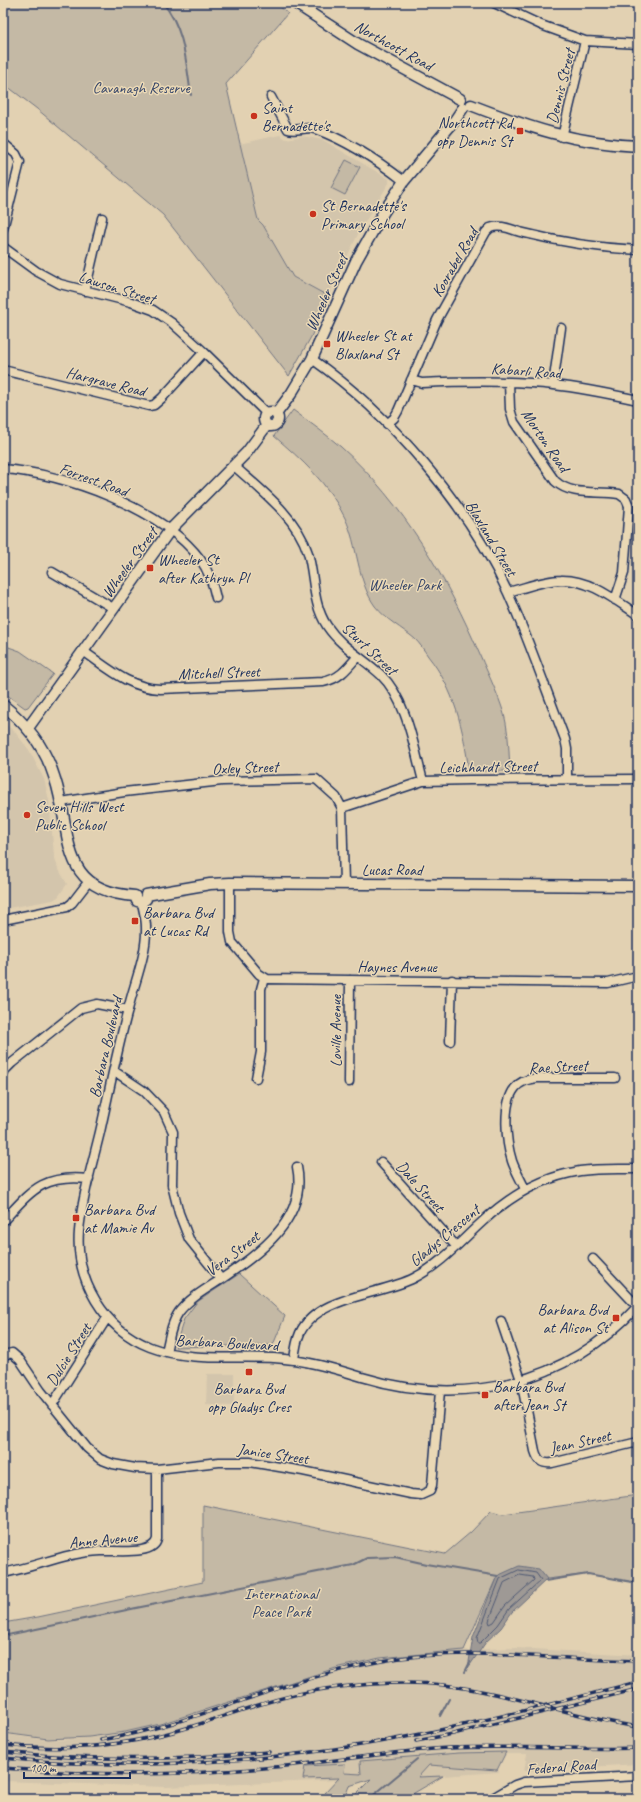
<svg xmlns="http://www.w3.org/2000/svg" width="641" height="1802" viewBox="0 0 641 1802" font-family="Caveat,sans-serif">
	<style>
		.built { fill: #d3c5ac }
		.green { fill: #c4b9a5; stroke: #707482 }
		.water { fill: #9e9995; stroke: #6a6f7f }
		.lines { fill: none; stroke-linecap: round; stroke-linejoin: round }
		.shore { stroke: #4f5974; stroke-width: 1 }
		.stream { stroke: #6a6f7f; stroke-width: 2 }
		.minor-casing { stroke: #1b2f5e; stroke-width: 11 }
		.tertiary-casing { stroke: #1b2f5e; stroke-width: 13 }
		.minor { stroke: #ead8b5; stroke-width: 8 }
		.tertiary { stroke: #ead8b5; stroke-width: 10 }
		.rail-casing { stroke: #1b2f5e; stroke-width: 3.5 }
		.rail { stroke: #ead8b5; stroke-width: 2; stroke-dasharray: 6; stroke-linecap: butt }
		.poi-dot { fill: #c8321e; stroke: #ead8b5; stroke-width: 1.5 }
		.labels { text-anchor: middle; stroke-width: 3; stroke-linejoin: round; paint-order: stroke }
		.street-label { font-size: 16px; fill: #1b2f5e; stroke: #ead8b5 }
		.park-label { font-size: 16px; fill: #344469; stroke: #ead8b5 }
		.poi-label { font-size: 16px; fill: #1b2f5e; stroke: #ead8b5; text-anchor: start }
	</style>
	<rect width="100%" height="100%" fill="#e2d1b2"/>
	<filter id="ink" filterUnits="userSpaceOnUse"><feTurbulence type="fractalNoise" baseFrequency=".025" numOctaves="2"/><feDisplacementMap in="SourceGraphic" scale="8" xChannelSelector="R" yChannelSelector="G"/><feConvolveMatrix kernelMatrix="1 2 1 2 8 2 1 2 1" color-interpolation-filters="sRGB"/></filter>
	<g filter="url(#ink)">
		<path class="built" d="M280,135l6,4 16,-3 21,4 66,39v4l-29,47 -32,66 -35,-19 -30,-52 -5,-5 -19,-76z
			M3,722l12,10 14,18 15,29 5,21 5,55 4,13 9,16 -9,13 -5,3 -50,9z
			M207,1374h27v32l-28,-1z
			M515,1648l123,7v109l-114,7 3,-17h-33l5,18 -56,4 -277,11 -163,-6v-47l44,6h15l62,-7 48,-12 167,-54 41,-9 84,-9 6,2 13,-2z"/>
		<path class="green" d="M3,3h272l13,10 -62,71 32,136 5,5 30,52 35,19 -17,41 -22,39 -126,-161 -126,-106 -34,-26z
			M346,160l14,7 -15,28 -14,-7z
			M293,410c16,12 33,24 48,37 63,57 106,131 139,208 8,19 23,49 26,68 3,16 3,32 4,48h-41c-6,-43 -14,-81 -41,-115 -4,-6 -8,-12 -13,-17 -13,-11 -29,-19 -40,-33 -18,-25 -17,-61 -30,-88 -16,-34 -44,-59 -71,-82z
			M3,645l17,6 33,23 -25,33 -3,1 -22,-16z
			M239,1274l46,42 -12,29 -98,2 9,-28 13,-17z
			M638,1495v88l-50,-9 -41,5 -50,-3 -33,74 -84,8 -41,9 -179,57 -35,8 -36,5 -41,2 -45,-6v-110l35,-6 165,-35v-77l242,49 26,-22 20,-21 12,3z
			M506,1752l-9,18 -68,-5 -11,12 25,-1 -39,23h-53l20,-20 -22,7 -5,13h-6l-13,-6 14,-15 -36,1 2,-13 40,-2 -1,9 17,1 -1,-13 99,-8z"/>
		<path class="water" d="M519,1566l20,3 8,10 -35,33 -11,16 -15,14 -18,26 5,-31 24,-61z"/>
		<g class="lines">
			<path class="shore" d="M519,1570l17,3 5,7 -32,29 -11,16 -18,18h-2l-1,-5 23,-59z
				M520,1575l13,2 1,3 -29,26 -11,16 -4,2 -1,-3 15,-38z"/>
			<path class="stream" d="M163,3c22,26 23,60 28,92
				M545,1581l43,-7 50,9
				M3,1636l133,-28 217,-43 14,-7 28,-1 31,7 72,12
				M465,1672l5,-10
				M440,1716l9,-17
				M369,1799l48,-40"/>
			<g class="minor-casing">
				<path id="minor" d="M494,3l47,22 44,16 53,3
					M271,97l17,32c9,3 18,-3 27,0 33,12 62,31 89,52
					M562,137l23,-96
					M3,143l13,11 4,8 -17,67
					M3,247l33,24 24,13 71,18 22,8 19,13 32,29 59,58 5,3
					M85,291l17,-73
					M312,359c77,54 157,147 196,234 21,47 38,97 57,146l2,10v30
					M3,370l146,36 5,-1 8,-7 42,-46
					M411,380l11,3c44,-2 88,-3 132,2 28,3 56,9 84,15
					M509,382l1,27 4,13 41,59c17,16 43,9 64,13l7,5 3,7 -5,67 -9,27
					M553,385l8,-57
					M387,424l7,-6 4,-7 39,-91 49,-88 4,-4c10,-4 20,1 30,4 39,10 78,16 118,18
					M234,466c27,24 63,51 74,87 7,25 4,50 19,73 14,21 36,32 54,49 26,25 33,73 42,106
					M3,469c61,4 160,40 197,90 9,12 13,25 16,39
					M52,572l61,36
					M508,592c17,-4 35,-12 53,-12 29,-1 54,20 77,35
					M83,651c25,17 46,37 77,38l163,-7c16,-3 24,-13 34,-25
					M61,802l63,-10 98,-11 94,-2 20,18 6,11 2,76
					M342,808l81,-27 47,-1 168,-1
					M230,883v49l2,10 27,32 8,5 341,4 30,-7
					M142,902c1,8 4,16 4,25 1,28 -12,56 -18,83 -11,40 -19,82 -28,122 -8,33 -18,66 -21,99 -4,49 25,98 71,116 39,15 83,9 124,11 31,2 59,10 88,19 102,31 203,8 276,-71
					M3,920l64,-13 5,-4 17,-22
					M450,1041l2,-61
					M114,1071l30,20 20,21 9,20 -1,53 7,28 10,26 32,40
					M3,1072l9,-9 69,-55 16,-4 31,6
					M256,1078l5,-26v-63l3,-11
					M349,1082l1,-102
					M381,1162l75,84
					M525,1189c-4,-9 -10,-19 -13,-28 -6,-19 -10,-57 3,-73 5,-7 14,-9 22,-10h78
					M3,1221c29,-31 40,-47 86,-42
					M593,1259l45,48
					M501,1321l20,59 14,71c3,10 7,13 17,12l86,-21
					M166,1352c3,-12 5,-29 13,-40 11,-14 27,-23 41,-32 38,-26 88,-60 77,-113
					M3,1355l9,-2 8,7 21,31 46,57 13,11 13,5 22,4 22,1 62,-7h31l53,9 108,23 10,1 9,-4 2,-6 8,-94
					M294,1360c1,-9 2,-18 6,-27 17,-37 81,-38 114,-55 26,-13 47,-37 68,-56 28,-26 60,-45 98,-51 19,-3 39,-2 58,-2
					M52,1405l55,-87
					M3,1573c33,-6 64,-21 98,-22 14,-1 53,5 56,-12v-70
					M491,1799l24,-14 9,-3 114,-6"/>
			</g>
			<g class="tertiary-casing">
				<path id="tertiary" d="M295,3l63,41 102,55
					M471,105c59,23 103,38 167,41
					M264 419a7 7 0 1 1 14 0a7 7 0 1 1-14 0Z
					M276,414l15,-20 21,-35 44,-98 27,-48 21,-32 51,-61 8,-12
					M3,705c25,20 43,44 52,74 18,55 2,112 80,117
					M28,728l142,-198 77,-78 20,-27
					M146,895l64,-11 20,-1 408,3
					M135,896l2,5 5,1 4,-3v-4"/>
			</g>
			<use href="#minor" class="minor"/>
			<use href="#tertiary" class="tertiary"/>
			<g class="rail-casing">
				<path id="rail" d="M101,1740c96,-16 185,-62 281,-79 85,-15 171,-1 256,0
					M416,1741l37,-7 185,-45
					M3,1745c63,7 126,1 187,-18 49,-15 98,-35 150,-40 35,-4 70,-6 104,-2 66,8 129,32 194,42
					M3,1752c88,9 178,8 266,0
					M3,1758c119,12 240,6 358,-13 93,-15 185,-40 277,-63
					M3,1768c90,8 181,8 271,-1 59,-5 117,-16 175,-19 63,-3 126,2 189,0"/>
			</g>
			<use href="#rail" class="rail"/>
		</g>
	</g>
	<g class="poi-dot">
		<circle cx="254" cy="116" r="4"/>
		<rect x="516" y="127" width="8" height="8" rx="2"/>
		<circle cx="313" cy="214" r="4"/>
		<rect x="323" y="340" width="8" height="8" rx="2"/>
		<rect x="146" y="564" width="8" height="8" rx="2"/>
		<circle cx="27" cy="815" r="4"/>
		<rect x="131" y="917" width="8" height="8" rx="2"/>
		<rect x="72" y="1214" width="8" height="8" rx="2"/>
		<rect x="612" y="1314" width="8" height="8" rx="2"/>
		<rect x="245" y="1368" width="8" height="8" rx="2"/>
		<rect x="481" y="1391" width="8" height="8" rx="2"/>
	</g>
	<g class="labels">
		<g class="street-label">
			<text transform="translate(394 45) rotate(29)" y="6">Northcott Road</text>
			<text transform="translate(560 86) rotate(-76)" y="6">Dennis Street</text>
			<text transform="translate(454 262) rotate(-60)" y="6">Koorabel Road</text>
			<text transform="translate(117 287) rotate(17)" y="6">Lawson Street</text>
			<text transform="translate(326 292) rotate(-66)" y="6">Wheeler Street</text>
			<text transform="translate(526 370) rotate(4)" y="6">Kabarli Road</text>
			<text transform="translate(106 381) rotate(14)" y="6">Hargrave Road</text>
			<text transform="translate(546 440) rotate(56)" y="6">Morton Road</text>
			<text transform="translate(94 479) rotate(20)" y="6">Forrest Road</text>
			<text transform="translate(492 538) rotate(59)" y="6">Blaxland Street</text>
			<text transform="translate(129 562) rotate(-54)" y="6">Wheeler Street</text>
			<text transform="translate(370 648) rotate(43)" y="6">Sturt Street</text>
			<text transform="translate(219 672) rotate(-2)" y="6">Mitchell Street</text>
			<text transform="translate(488 766) rotate(-1)" y="6">Leichhardt Street</text>
			<text transform="translate(245 767) rotate(-2)" y="6">Oxley Street</text>
			<text x="392" y="875">Lucas Road</text>
			<text x="397" y="972">Haynes Avenue</text>
			<text transform="translate(335 1031) rotate(-90)" y="6">Loville Avenue</text>
			<text transform="translate(105 1047) rotate(-77)" y="6">Barbara Boulevard</text>
			<text transform="translate(558 1066) rotate(-3)" y="6">Rae Street</text>
			<text transform="translate(421 1186) rotate(48)" y="6">Dale Street</text>
			<text transform="translate(444 1235) rotate(-40)" y="6">Gladys Crescent</text>
			<text transform="translate(232 1253) rotate(-37)" y="6">Vera Street</text>
			<text transform="translate(227 1342) rotate(3)" y="6">Barbara Boulevard</text>
			<text transform="translate(68 1354) rotate(-58)" y="6">Dulcie Street</text>
			<text transform="translate(580 1441) rotate(-12)" y="6">Jean Street</text>
			<text transform="translate(273 1453) rotate(8)" y="6">Janice Street</text>
			<text transform="translate(103 1539) rotate(-5)" y="6">Anne Avenue</text>
			<text transform="translate(561 1766) rotate(-4)" y="6">Federal Road</text>
		</g>
		<g class="park-label">
			<text x="141" y="93">Cavanagh Reserve</text>
			<text x="405" y="590">Wheeler Park</text>
			<text x="281" y="1599">International<tspan x="281" dy="18">Peace Park</tspan></text>
		</g>
		<g class="poi-label">
			<text x="262" y="113">Saint<tspan x="262" dy="18">Bernadette's</tspan></text>
			<text x="512" y="128" text-anchor="end">Northcott Rd<tspan x="512" dy="18">opp Dennis St</tspan></text>
			<text x="321" y="211">St Bernadette's<tspan x="321" dy="18">Primary School</tspan></text>
			<text x="335" y="341">Wheeler St at<tspan x="335" dy="18">Blaxland St</tspan></text>
			<text x="158" y="565">Wheeler St<tspan x="158" dy="18">after Kathryn Pl</tspan></text>
			<text x="35" y="812">Seven Hills West<tspan x="35" dy="18">Public School</tspan></text>
			<text x="143" y="918">Barbara Bvd<tspan x="143" dy="18">at Lucas Rd</tspan></text>
			<text x="84" y="1215">Barbara Bvd<tspan x="84" dy="18">at Mamie Av</tspan></text>
			<text x="608" y="1315" text-anchor="end">Barbara Bvd<tspan x="608" dy="18">at Alison St</tspan></text>
			<text x="493" y="1392">Barbara Bvd<tspan x="493" dy="18">after Jean St</tspan></text>
			<text x="249" y="1394" text-anchor="middle">Barbara Bvd<tspan x="249" dy="18">opp Gladys Cres</tspan></text>
		</g>
	</g>
	<rect width="641" height="1802" fill="none" stroke="#ead8b5" stroke-width="16"/>
	<rect x="8" y="8" width="625" height="1786" fill="none" stroke="#1b2f5e" stroke-width="1.5" filter="url(#ink)"/>
	<path d="M24 1772v6h106v-6" fill="none" stroke="#1b2f5e" stroke-width="2"/>
	<text x="30" y="1772" font-size="12" fill="#1b2f5e" stroke="#ead8b5" stroke-width="3" paint-order="stroke">100 m</text>
</svg>
